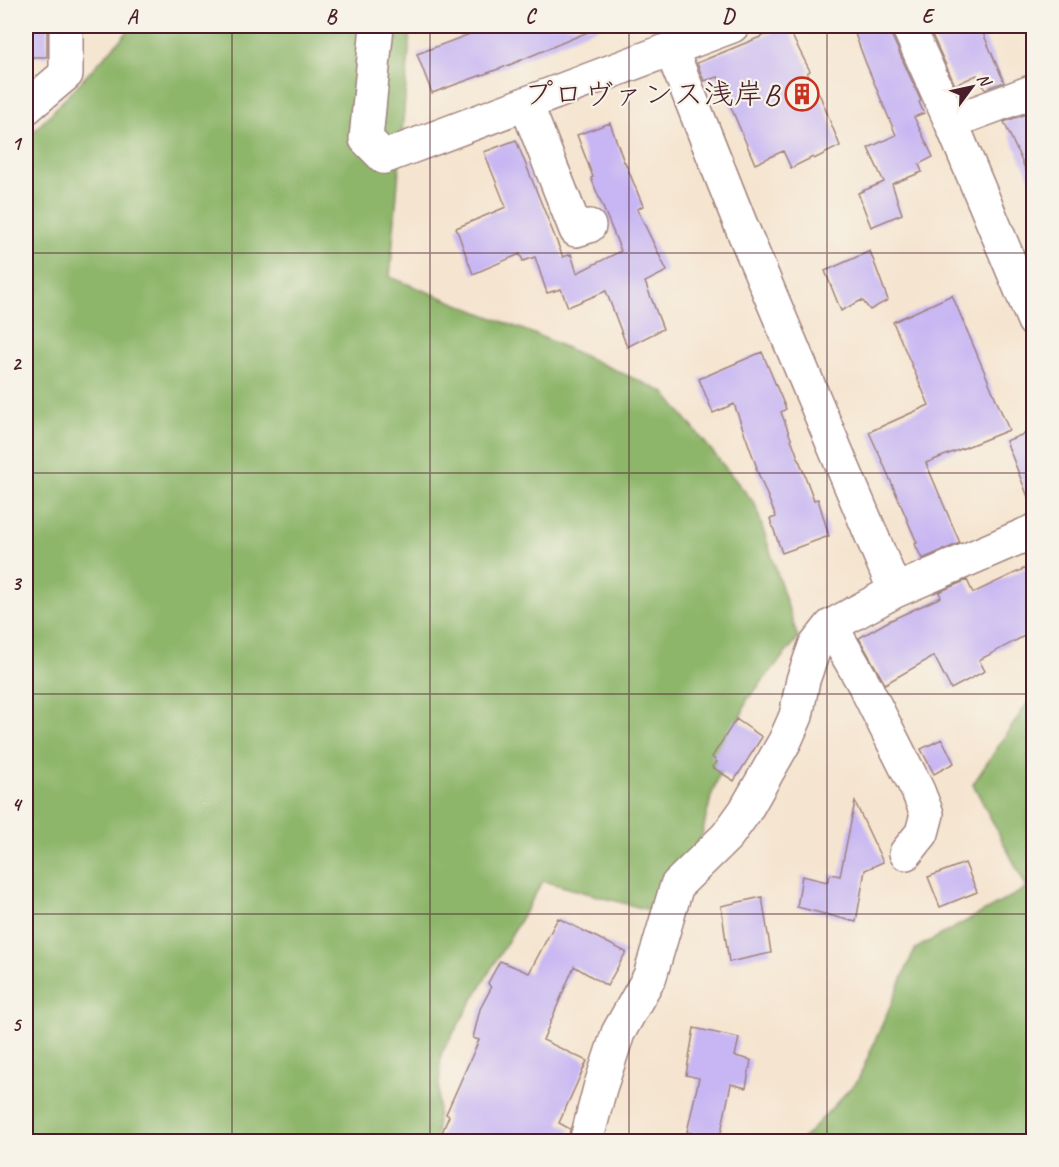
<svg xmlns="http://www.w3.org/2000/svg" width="1059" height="1167" viewBox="0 0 1059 1167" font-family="Caveat,'Klee One',sans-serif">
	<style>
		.forest { fill: #8eb66b; stroke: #6c6a4b; stroke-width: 1.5 }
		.building { fill: #c7b6f3 }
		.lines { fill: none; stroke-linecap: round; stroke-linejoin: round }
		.street-casing { stroke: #a0827e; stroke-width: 36 }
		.street { stroke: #fff; stroke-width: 33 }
		.grid { fill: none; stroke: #4a1f2b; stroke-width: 1.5; stroke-opacity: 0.55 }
		.labels { text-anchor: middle; stroke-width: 4.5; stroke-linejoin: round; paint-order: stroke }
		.poi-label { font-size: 30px; fill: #4a1f2b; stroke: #f7f3e8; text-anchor: end }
		.neatline { fill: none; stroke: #4a1f2b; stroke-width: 2 }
		.grid-label { font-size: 20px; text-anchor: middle; font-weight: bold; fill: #4a1f2b }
	</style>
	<rect width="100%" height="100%" fill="#f7f3e8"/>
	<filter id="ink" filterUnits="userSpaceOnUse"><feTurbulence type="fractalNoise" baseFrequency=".0167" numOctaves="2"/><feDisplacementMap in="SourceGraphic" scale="12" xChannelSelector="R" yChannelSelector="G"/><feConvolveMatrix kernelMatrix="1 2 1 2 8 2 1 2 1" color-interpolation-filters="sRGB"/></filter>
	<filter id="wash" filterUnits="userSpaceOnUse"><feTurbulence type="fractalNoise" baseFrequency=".008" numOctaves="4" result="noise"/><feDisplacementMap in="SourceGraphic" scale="24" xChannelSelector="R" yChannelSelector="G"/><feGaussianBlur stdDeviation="1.35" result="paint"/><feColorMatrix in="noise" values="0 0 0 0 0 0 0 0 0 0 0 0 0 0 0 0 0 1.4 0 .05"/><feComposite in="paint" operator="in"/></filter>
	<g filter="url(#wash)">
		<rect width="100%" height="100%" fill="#f5e5d0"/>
		<path class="forest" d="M133,26h278l-21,251 154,61 120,54 91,112 43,134 -51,62 -36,97 -10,42 -49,72 -109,-30 -102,173 -5,87h-410v-1001z
			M1033,695v446h-232l57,-61 57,-131 112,-61 -54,-104z"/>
		<g id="blocks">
			<path class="building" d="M26,26h21v31h-21z
				M491,26h111l-95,40 -75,27 -15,-39z
				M787,26l23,45 -3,2 14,25 19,48 -26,13 -1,-2 -22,11 -8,-17 -28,13 -37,-87 -14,4 -7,-18z
				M867,26h23l1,8 30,67 -2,1 5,11 -10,4 19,40 -14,7 3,8 -30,12 10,30 -31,13 -13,-34 26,-11 -16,-34 28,-13 -31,-74 -11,-30z
				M928,26h52l24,56 -19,7 -8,-14 -22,10z
				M1034,111v77l-30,-66z
				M610,123l14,39h1l18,44 -6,3 30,62 -22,11 18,47 -36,18 -21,-56 -38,16 -7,-18 -14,4 -12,-36 -12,4 -3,-7 -47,20 -17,-46 50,-21 -22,-55 32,-12 47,117 8,-3 6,19 44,-22 -30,-73 2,-1 -16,-42z
				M870,251l18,49 -18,10 -8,-10 -21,11 -16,-40z
				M952,295l57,135 -83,33 34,80 -38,16 -7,-15 2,-1 -34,-80 -14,-31 60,-27 -36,-83z
				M762,352l24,57 -5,3 33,88 4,-1 11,37 -47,17 -12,-34 6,-2 -20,-49h1l-23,-64 -21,9 -14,-34z
				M1034,430v77h-2l-26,-66z
				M1034,564v67l-55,29 6,11 -34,18 -17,-33 -49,28 -26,-46 30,-17 52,-24 -2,-5 28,-12 6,13z
				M736,719l26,18 -28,44 -22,-14 5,-5 -5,-5z
				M942,739l12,24 -20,11 -13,-25z
				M855,802l28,60 -18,8 -9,52 -59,-15 5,-31 25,6 4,-8 9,2z
				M965,863l12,29 -37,15 -12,-30z
				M762,897l9,56 -42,9 -8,-56z
				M558,918l68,34 -19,34 -33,-20 -31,74 44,21 -28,62 11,6 -2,13h-130l11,-26 -3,-2 33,-74 -6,-2 7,-29 11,-21 -3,-5 12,-22 29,12z
				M694,1028l45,10 -4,18 16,4 -5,28 -15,-4 -11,53 -33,-5 12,-54 -13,-3z"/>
		</g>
	</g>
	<g filter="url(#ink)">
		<use href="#blocks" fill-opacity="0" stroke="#a0827e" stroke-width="1.5"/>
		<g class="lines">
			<g class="street-casing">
				<path id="street" d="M377,26l-11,113 18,18 348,-131
					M908,26l43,96 83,199
					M671,49l69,174 155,368
					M526,104l50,126 13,-4
					M26,108l40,-34v-48
					M951,122l83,-31
					M831,626l33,58 54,107 9,23 -5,19 -16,20
					M586,1142l14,-54 18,-55 32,-57 27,-91 50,-49 18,-25 40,-70 11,-25 7,-36 12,-34 16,-20 64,-35 139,-60"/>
			</g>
			<use href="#street" class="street"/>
		</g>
	</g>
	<path class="grid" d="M232,26v1116M430,26v1116M629,26v1116M827,26v1116M26,253h1008M26,473h1008M26,694h1008M26,914h1008"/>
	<defs>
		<g id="building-ring" transform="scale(1.725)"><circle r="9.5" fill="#f7f3e8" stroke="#c8321e" stroke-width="1.5"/><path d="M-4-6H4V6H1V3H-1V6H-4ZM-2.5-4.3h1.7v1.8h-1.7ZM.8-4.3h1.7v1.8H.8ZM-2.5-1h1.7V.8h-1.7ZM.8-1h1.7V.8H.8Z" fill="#c8321e"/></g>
	</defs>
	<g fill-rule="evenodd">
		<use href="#building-ring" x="802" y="94"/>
	</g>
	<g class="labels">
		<g class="poi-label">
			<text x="779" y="104">プロヴァンス浅岸B</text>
		</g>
	</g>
	<rect width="1059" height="1167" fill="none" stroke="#f7f3e8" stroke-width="66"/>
	<g transform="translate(972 87) rotate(57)" stroke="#f7f3e8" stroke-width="4.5" paint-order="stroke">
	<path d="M0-4.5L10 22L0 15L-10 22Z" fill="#4a1f2b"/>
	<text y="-9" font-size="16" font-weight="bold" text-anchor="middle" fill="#4a1f2b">N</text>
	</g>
	<rect x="33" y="33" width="993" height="1101" class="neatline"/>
	<g class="grid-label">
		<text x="132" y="23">A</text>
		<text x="331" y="23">B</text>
		<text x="530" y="23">C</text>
		<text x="728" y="23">D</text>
		<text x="927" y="23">E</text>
		<text x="16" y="150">1</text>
		<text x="16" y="370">2</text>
		<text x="16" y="590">3</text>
		<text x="16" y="811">4</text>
		<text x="16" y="1031">5</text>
	</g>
</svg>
